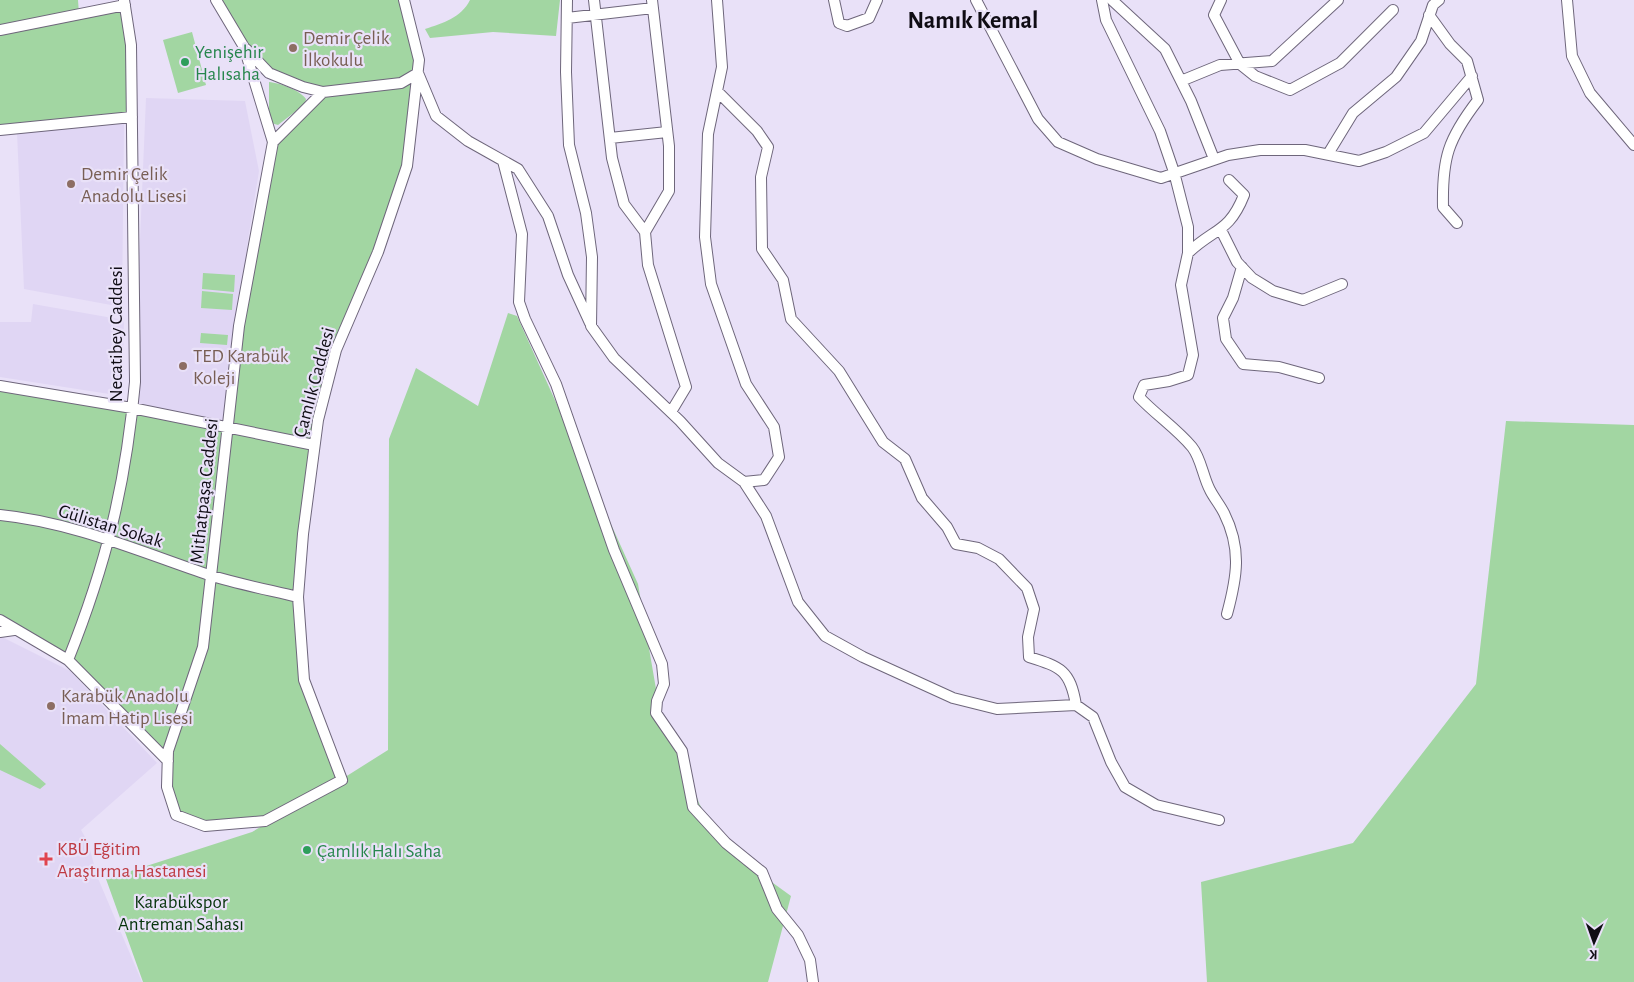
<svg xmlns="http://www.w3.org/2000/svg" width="1634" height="982" viewBox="0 0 1634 982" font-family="'Alegreya Sans',sans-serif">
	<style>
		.built { fill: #e0d6f4 }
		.green { fill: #a2d6a2 }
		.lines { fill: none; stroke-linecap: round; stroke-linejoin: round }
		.minor-casing { stroke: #6e667b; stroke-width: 12 }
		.minor { stroke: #fff; stroke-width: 10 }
		.education-dot { fill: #8d6e63; stroke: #e9e1f8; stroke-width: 2 }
		.leisure-dot { fill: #2e9e5b; stroke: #e9e1f8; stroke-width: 2 }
		.health-dot { fill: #e0444e; stroke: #e9e1f8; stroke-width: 2 }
		.labels { text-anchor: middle; stroke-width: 4.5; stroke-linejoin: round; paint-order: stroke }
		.education-label { font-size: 19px; fill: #785e54; stroke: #e9e1f8; text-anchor: start }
		.leisure-label { font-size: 19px; fill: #27864d; stroke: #e9e1f8; text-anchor: start }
		.street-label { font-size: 19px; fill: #0f0c14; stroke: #e9e1f8 }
		.health-label { font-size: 19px; fill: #be3a42; stroke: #e9e1f8; text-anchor: start }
		.park-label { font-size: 19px; fill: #05330a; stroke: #e9e1f8 }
		.district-label { font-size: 24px; font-weight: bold; fill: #0f0c14; stroke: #e9e1f8 }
	</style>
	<rect width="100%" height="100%" fill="#e9e1f8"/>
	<path class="built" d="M146,98l99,3 14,70 -11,69 -21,187 -95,-19 2,-84 6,-84z
		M124,124l-2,183 -98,-18 -7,-156z
		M33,304l91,16 -2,76 -122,-19v-55h31z
		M0,636l70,35 87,92 -76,67 7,12 9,34 45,106h-142z"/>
	<path class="green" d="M0,0h78l1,14 46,-9 7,112 -132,13z
		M216,0h188l15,60 -12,106 -71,184 -18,70 -20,177 7,83 37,99 46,-29 1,-311 27,-71 62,38 30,-93 9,3 121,268 24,140 22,38 15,41 23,43 69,50 -23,86h-625l-37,-103 146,-47 71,-42 -58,31 -60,5 -29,-11 -8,-54 -100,-101 -68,-40v-234l227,40 46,-284 50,-49 -54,-20 -25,-26z
		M470,0h90l-4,36 -63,-4 -63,6 -5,-9c18,-6 36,-11 45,-29z
		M192,32l14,53 -28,8 -15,-53z
		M269,82c11,1 31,8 37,17l-1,5 -27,21 -7,-2 -2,-11z
		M203,273l32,2 -1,17 -32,-3z
		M202,291l31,3 -1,16 -31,-2z
		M201,333l27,2 -1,10 -27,-2z
		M1506,421l128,4v557h-427l-6,-100 152,-39 123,-159z
		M0,744l46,40 -6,5 -40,-19z"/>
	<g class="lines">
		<g class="minor-casing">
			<path id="minor" d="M216,0l28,47 29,95 -34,184 -36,321 -35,104 -1,36 9,28 29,11 60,-5 77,-41 -38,-100 -6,-83 5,-63 15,-114 18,-70 42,-98 29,-86 12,-106 -15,-60
				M567,0l-1,72 3,73 17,68 6,44 -1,69 23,32 66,63 38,42 26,19 20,-2 15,-23 -5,-30 -28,-43 -35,-100 -6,-47 3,-103 14,-67 -5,-67
				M594,0l18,158 12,46 21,28 3,33 38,122 -15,25
				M834,0l5,23 8,3 22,-8 8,-18
				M976,0l62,119 20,23 39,17 64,19 67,-23 32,-5h45l54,11 27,-9 38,-19 48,-57
				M1102,0l4,20 54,111 14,41 14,55v26l-7,32 12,70 -5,20 -19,6 -25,4 -5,12c17,18 37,31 53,50 9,11 11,30 18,43 4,8 10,15 14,23 18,36 13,64 3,101
				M1112,0l53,49 26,52 23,58
				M1221,0l-7,15 26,49 15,12 35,14 50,-27 53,-53
				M1567,0l5,56 18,37 44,52
				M1429,15l21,29 17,17 11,39c-30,39 -36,58 -35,107l14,16
				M567,18l86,-10
				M0,30l125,-25
				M246,49l23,24 34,14 20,5 78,-9 17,-10 18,43 32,25 50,28 30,47 20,59 22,48
				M1181,81l39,-16 52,-4 66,-61
				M717,91l40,40 11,16 -7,30 1,72 21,31 8,39 48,52 44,71 22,17 17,39 25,29 9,17 22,4 21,11 28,29 7,21 -6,28 1,20c32,10 41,13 47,48
				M0,130l132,-13
				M610,138l57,-6
				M273,142l50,-50
				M1328,154l25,-41 43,-36 25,-36 12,-36 6,-5
				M503,161l19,73 -3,68 6,17 31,65 58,166 48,114 2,20 -7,17 -1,12 26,38 11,56 33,36 36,29 15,37 21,26 12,25 3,22
				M1221,230l16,32 15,16 21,13 30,9 39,-16
				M645,232l24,-41v-45l-17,-146
				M1188,253c26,-25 41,-20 56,-58l-15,-15
				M1242,267l-9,31 -10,20 3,21 17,25 36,3 40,11
				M0,386l132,22 182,37
				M744,482l22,34 32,86 27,34 38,21 90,41 44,11 79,-4 17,12 18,45 14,25 31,18 63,15
				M0,515c72,7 141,37 209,60 29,9 60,15 89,22
				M0,620l68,40 100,101
				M0,632l14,-2
				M68,660c38,-95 58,-176 67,-278l-4,-337 -7,-45"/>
		</g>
		<use href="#minor" class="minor"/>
	</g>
	<g class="education-dot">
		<circle cx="293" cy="48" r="5"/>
		<circle cx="71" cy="184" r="5"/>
		<circle cx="183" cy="366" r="5"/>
		<circle cx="51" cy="706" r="5"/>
	</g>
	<g class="leisure-dot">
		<circle cx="185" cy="62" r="5"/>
		<circle cx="307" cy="850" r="5"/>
	</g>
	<path class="health-dot" d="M43.5 851.5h5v5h5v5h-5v5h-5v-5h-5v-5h5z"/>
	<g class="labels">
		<g class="education-label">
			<text x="303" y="44">Demir Çelik<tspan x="303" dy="22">İlkokulu</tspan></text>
			<text x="81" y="180">Demir Çelik<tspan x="81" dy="22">Anadolu Lisesi</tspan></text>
			<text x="193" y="362">TED Karabük<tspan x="193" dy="22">Koleji</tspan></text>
			<text x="61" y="702">Karabük Anadolu<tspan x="61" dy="22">İmam Hatip Lisesi</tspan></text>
		</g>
		<g class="leisure-label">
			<text x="195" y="58">Yenişehir<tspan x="195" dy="22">Halısaha</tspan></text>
			<text x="317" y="857">Çamlık Halı Saha</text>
		</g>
		<g class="street-label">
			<text transform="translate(115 334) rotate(-90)" y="7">Necatibey Caddesi</text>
			<text transform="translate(313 382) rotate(-75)" y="7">Çamlık Caddesi</text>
			<text transform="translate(203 491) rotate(-84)" y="7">Mithatpaşa Caddesi</text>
			<text transform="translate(111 525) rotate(17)" y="7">Gülistan Sokak</text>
		</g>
		<g class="health-label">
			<text x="57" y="855">KBÜ Eğitim<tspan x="57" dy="22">Araştırma Hastanesi</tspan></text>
		</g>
		<g class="park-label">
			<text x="181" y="908">Karabükspor<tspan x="181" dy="22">Antreman Sahası</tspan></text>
		</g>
		<g class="district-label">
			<text x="973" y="28">Namık Kemal</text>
		</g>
	</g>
	<g transform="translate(1594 942) rotate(182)" stroke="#e9e1f8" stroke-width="4" paint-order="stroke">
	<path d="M0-4L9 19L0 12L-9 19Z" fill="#0f0c14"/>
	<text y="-8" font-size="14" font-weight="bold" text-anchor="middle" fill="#0f0c14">K</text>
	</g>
</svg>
